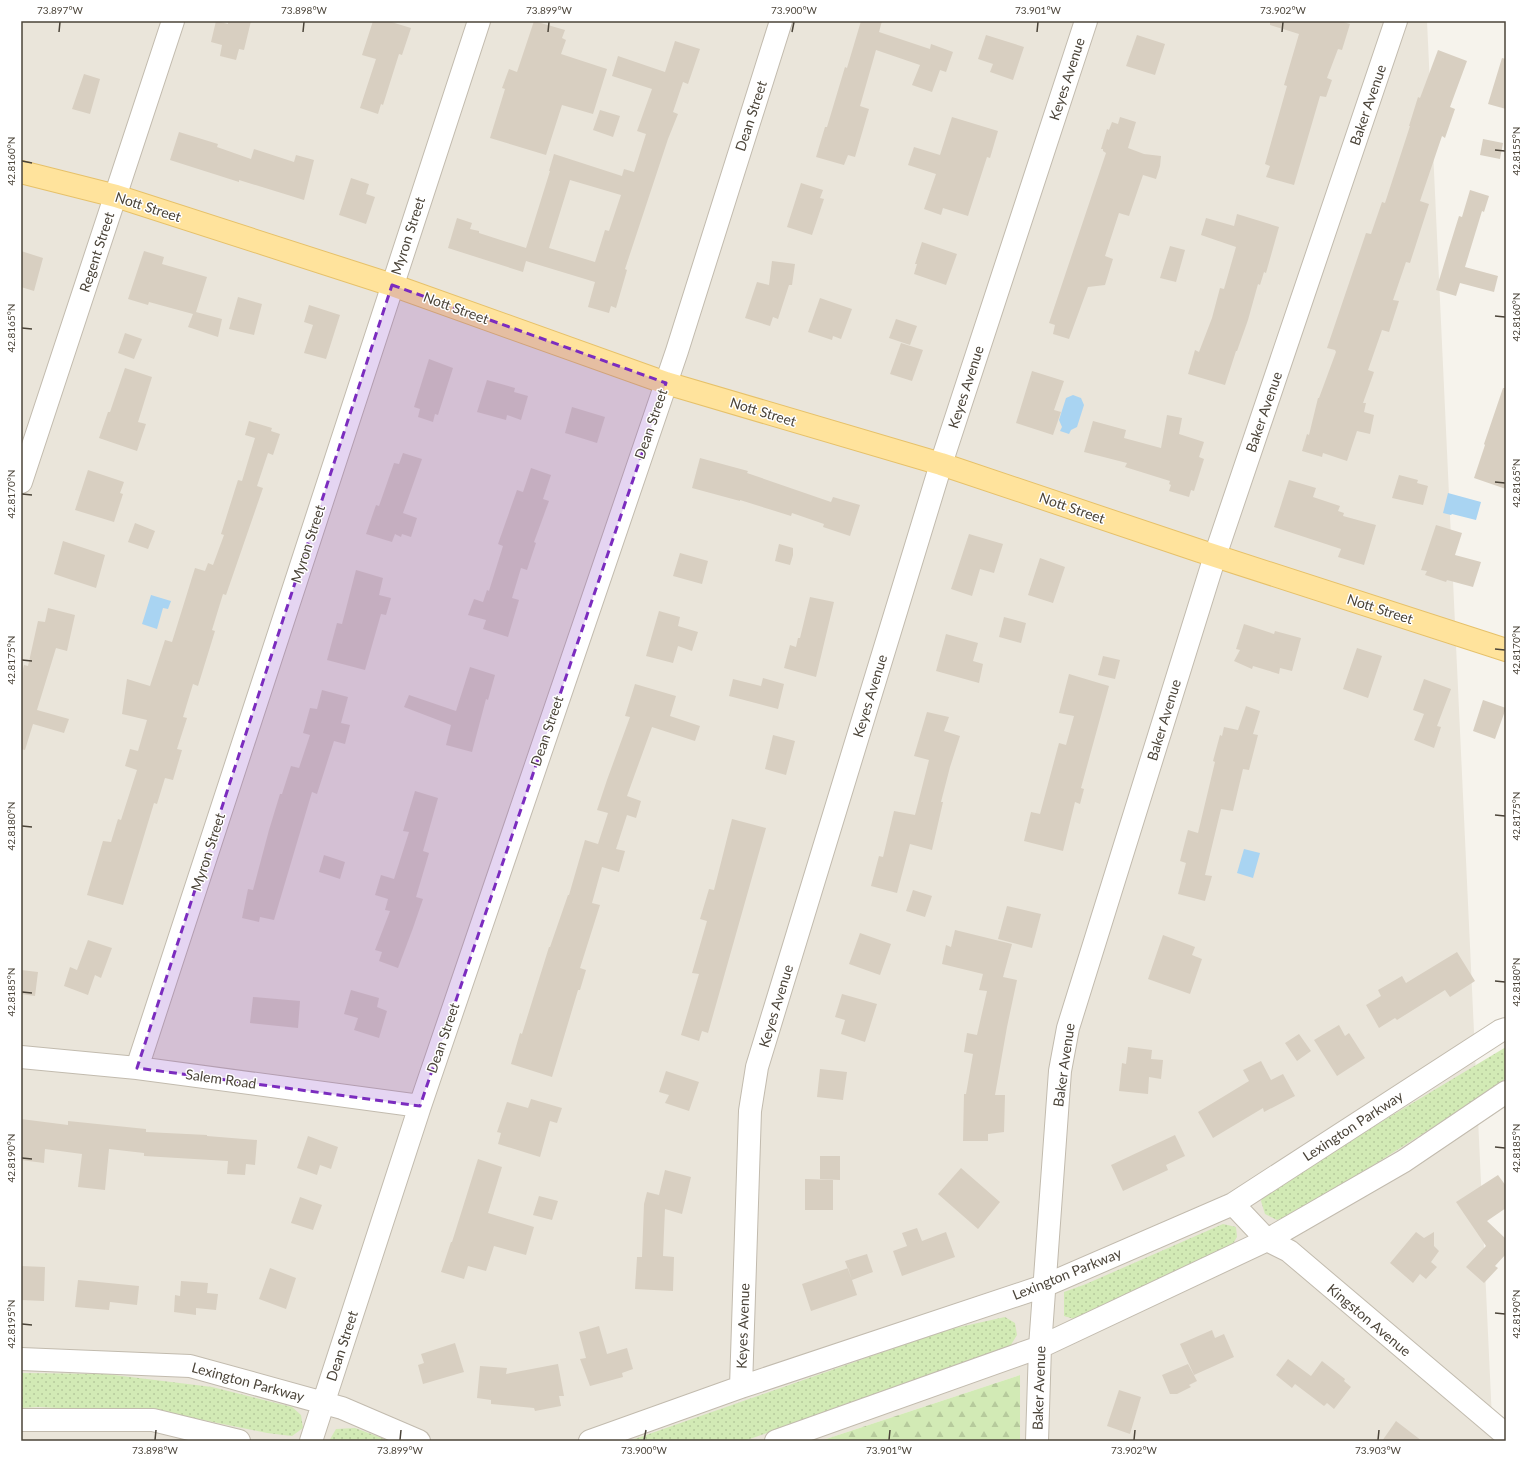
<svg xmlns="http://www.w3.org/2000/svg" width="1527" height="1462" viewBox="0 0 1527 1462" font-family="Lato,sans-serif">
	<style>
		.residential { fill: #eae5da }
		.grass { fill: url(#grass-dots) }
		.forest { fill: url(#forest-firs) }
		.water { fill: #a9d4f2 }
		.building { fill: #d8cfc1; fill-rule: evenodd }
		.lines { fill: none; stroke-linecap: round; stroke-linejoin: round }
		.minor-casing { stroke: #c2bbae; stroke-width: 24 }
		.major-casing { stroke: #e6c16a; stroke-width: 24 }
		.minor { stroke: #fff; stroke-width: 22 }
		.major { stroke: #ffe39c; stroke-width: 22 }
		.marked { fill: #7b2cbf; fill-opacity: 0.2; stroke: #7b2cbf; stroke-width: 3; stroke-dasharray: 8 5; stroke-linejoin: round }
		.ticks { fill: none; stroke: #4b4439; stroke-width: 1.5 }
		.labels { text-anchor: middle; stroke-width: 3; stroke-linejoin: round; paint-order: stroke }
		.street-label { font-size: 14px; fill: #4b4439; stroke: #fff }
		.neatline { fill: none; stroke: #4b4439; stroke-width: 1.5 }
		.ticks-label { font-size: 10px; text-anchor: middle; fill: #4b4439 }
	</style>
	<defs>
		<pattern id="grass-dots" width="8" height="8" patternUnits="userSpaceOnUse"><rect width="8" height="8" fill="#d2eab5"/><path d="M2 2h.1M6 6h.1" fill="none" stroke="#b6ca9c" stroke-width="1.8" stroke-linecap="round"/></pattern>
		<pattern id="forest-firs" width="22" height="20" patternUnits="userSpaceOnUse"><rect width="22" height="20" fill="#d2eab5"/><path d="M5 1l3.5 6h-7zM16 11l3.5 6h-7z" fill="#b6ca9c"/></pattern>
	</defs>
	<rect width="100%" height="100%" fill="#f6f3ec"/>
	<path class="residential" d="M21,21h1406l66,1420h-473v-66l-200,66h-799z"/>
	<path class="grass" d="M1506,1047v31l-13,11 -195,124 -21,7 -12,-6 -4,-13 5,-10z
		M1223,1224l13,3 1,10 -6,10 -157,72 -10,-3v-24l22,-8z
		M1005,1317l10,6 2,12 -8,13 -265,93h-115l317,-111z
		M21,1373l85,1 106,13 80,20 9,8 2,13 -11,8 -25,-3 -94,-19 -135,-7 -17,1z
		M355,1428l35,13h-61l7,-12z"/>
	<path class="forest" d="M1020,1375v66h-200z"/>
	<path class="water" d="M1073,395l8,3 3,7 -7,22 -6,3 -2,4 -9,-3 2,-4 -3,-7 7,-22z
		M1448,493l33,9 -5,18 -24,-6 -1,1 -8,-2z
		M151,595l20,6 -3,8 -5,-1 -6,21 -15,-5z
		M1244,849l16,4 -7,25 -16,-5z"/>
	<path class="building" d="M216,21l12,3v-3h23l-7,29 -5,-1 -3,11 -16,-4 2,-11 -11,-3z
		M373,21h15l23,7 -9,27 -3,-1 -16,51 -2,-1 -3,10 -18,-6 16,-49 -14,-4z
		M534,21l31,9 -3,8 4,2 -5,14 46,15 -14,45 -31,-9 -16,50 -56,-17 15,-49 -3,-1 7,-19 8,3z
		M861,21h21l-3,11 51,17 1,-5 22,8 -7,20 -6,-2 -8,22 -20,-7 8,-20 -44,-15 -16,56 9,3 -14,48 -7,-2 -4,10 -28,-8 9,-30h2l18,-60 2,1z
		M1270,21h70l10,3 -8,26 -4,-1 -11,29 5,2 -6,17 -6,-1 -26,89 -28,-8 4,-11 -5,-2 22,-78 -3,-1 15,-51 -29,-9z
		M986,35l38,12 -11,33 -23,-8 3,-8 -15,-5z
		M1137,35l28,9 -10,31 -29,-9z
		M675,41l25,8 -12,35 -5,-2 -10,30 5,2 -10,25 -43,130 2,1 -11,38 -5,-2 -2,7 -21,-6 7,-25 -69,-21 -3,11 -75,-24 9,-30 15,5 -2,6 9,2v2l47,15 24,-77h-1l5,-17 68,22 2,-7 10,3 12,-38 -9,-3 15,-42 -40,-13 6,-20 47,16zM570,180l51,15 -12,36 -4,-1 -10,32 -46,-14z
		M1438,50l29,11 -17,46 5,2 -10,29 -3,-2 -22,65 9,3 -19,59 -4,-1 -13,38 6,1 -10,31 -7,-2 -14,40 6,2 -11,31h3l-2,9 10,3 -4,19 -13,-3 -10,30 -24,-8 -1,4 -20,-6 5,-17 2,1 9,-37h1l17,-46 -1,-2 -8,-2 39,-115 5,1 11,-32 3,1 25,-77h-1l9,-29 2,1z
		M1502,58l4,1v50l-18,-5z
		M84,74l16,5 -10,35 -18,-5z
		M600,110l20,6 -7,21 -20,-7z
		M952,117l46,14 -8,27 -3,-1 -19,59 -25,-8 -2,7 -17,-6 12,-35 -28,-9 6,-18 26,8z
		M1120,117l16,5 -8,26 16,6 17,2 -1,10 -4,13 -13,-4 -14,41 -10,-3 -14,43 8,3 -8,26 -17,2 -19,52 -16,-5 2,-9 -6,-2 57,-170 -3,-2v-2h-2l6,-20 2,1 3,-8 6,2z
		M179,132l39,12 -1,3 34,12 3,-10 40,13 2,-7 18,5 -10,40 -65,-20v2l-69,-22z
		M1483,139l20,4 -3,16 -20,-4z
		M351,178l18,6 -3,10 9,3 -9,27 -27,-9z
		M801,183l22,7 -3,8 4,1 -12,36 -25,-8z
		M1470,190l19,6 -5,16 -2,-1 -17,56 33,9 -4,16 -34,-9 -4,13 -20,-6 23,-74 3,1z
		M1237,214l42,13 -13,46 -2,-1 -4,13 -2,-1 -10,36 -11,31h-1l-11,34 -37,-11 7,-24 4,2 13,-34 8,-30 4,1 12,-42 -35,-12 5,-17 28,8z
		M922,242l35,12 -11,31 -32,-11 3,-10h-2z
		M1170,246l15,4 -9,32 -16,-4z
		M21,251l22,7 -9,33 -13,-4z
		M144,251l20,6 -2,7 45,13 -11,35 26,7 -4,18 -30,-10 5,-13 -44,-12 -1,3 -20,-6z
		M772,261l23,3 -3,21h-3l-11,34 -5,-2 -3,9 -25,-8 12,-36 12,3z
		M238,297l24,7 -8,31 -25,-6z
		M820,298l32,11 -11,30 -8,-3 -1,4 -24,-8z
		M309,305l31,10 -14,44 -22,-6 9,-28 -9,-3z
		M896,319l21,7 -7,19 -21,-7z
		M125,333l17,6 -8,20 -16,-6z
		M901,343l22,7 -11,31 -22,-7z
		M429,359l24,9 -15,47 -3,-1 -2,8 -15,-5 2,-8 -6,-2z
		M125,368l27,9 -14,45 8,2 -9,27 -38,-13 9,-26h2z
		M1032,371l32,10 -10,29 7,2 -8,23 -37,-12z
		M487,380l28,8 -1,4 14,4 -7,24 -14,-5 -1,5 -29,-8z
		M1503,388h3v101l-32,-11 11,-33 -1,-1z
		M572,407l33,10 -8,26 -32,-10z
		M1167,415l15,3 -3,16 25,8 -5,15 5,2 -10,32 -3,-1 -2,7 -20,-6 2,-6 -2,-1 1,-3 -45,-14 2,-4 -43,-11 9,-31 33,9 -2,8 37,10z
		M249,421l23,7 -1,3 9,3 -7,21 -5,-2 -11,33 6,2 -37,107 -3,-1 -11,36 3,1 -17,55 -5,-2 -10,33 4,1 -10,31 5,1 -9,30 -8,-2 -8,26 -3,-1 -31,102 -36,-10 16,-54 8,1 7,-23 3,1 16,-50 -12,-4 5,-17 8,2 9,-31 -25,-6 5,-35 23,7 15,-46 7,2 23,-74 10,3 3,-8 5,2 11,-30 -3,-1 17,-54 4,1 13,-43 -10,-3z
		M403,453l19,6 -19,54 14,5 -6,19 -9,-3 -1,3 -6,-3 -3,8 -26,-8 10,-29 3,1 15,-43 5,1z
		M700,458l48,13 -1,2 84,29 2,-5 27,8 -10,31 -27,-9 1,-3 -32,-11 -1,3 -51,-16v1l-48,-13z
		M531,468l20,7 -8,24 6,2 -15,41 2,1 -9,27 -6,-2 -9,30 7,2 -11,37 -25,-8 3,-9 -18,-5 6,-16 9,3 4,-12 2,1 14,-45 -5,-2 19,-54 6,2z
		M88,470l36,12 -4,11 3,1 -9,28 -39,-12z
		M1399,475l19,5 -1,3 11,3 -5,19 -31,-7z
		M1289,480l27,8 -3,9 27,9 -2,5 6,2 -1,3 33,9 -12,40 -26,-8 3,-8 -67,-22z
		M135,523l20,8 -7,18 -20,-7z
		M1436,525l26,8 -7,22 26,7 -8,25 -26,-7 -1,2 -21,-7 2,-4 -6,-1z
		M969,534l34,10 -9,29 -14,-4 -8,27 -21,-7z
		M63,541l42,14 -9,33 -42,-14z
		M779,544l14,4v7l-3,10 -15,-4z
		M680,553l28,8 -6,23 -29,-8z
		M1040,558l25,9 -12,36 -25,-8z
		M356,570l27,8 -4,17 12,3 -5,17 -5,-1 -16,56 -38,-10 10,-37 5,1z
		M810,597l24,5 -18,75 -32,-9 6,-23 6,2 2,-9h2z
		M48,608l27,7 -8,36 -11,-3 -19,62 32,9 -5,14 -31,-9 -8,26 -4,-1v-73l3,-11 4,1 10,-45 7,1z
		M659,611l21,6 -2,9 20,6 -6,19 -14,-5 -5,17 -27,-7z
		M1004,617l22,6 -5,20 -22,-6z
		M1244,624l30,10 1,-3 26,7 -9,33 -12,-3 -1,6 -26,-8 -1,3 -18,-8 6,-11 -4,-1z
		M946,634l32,9 -5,18 10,3 -4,19 -43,-12z
		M1357,648l25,8 -14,42 -25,-9z
		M1103,656l17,4 -5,19 -17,-4z
		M470,667l25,8 -7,25 -2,-1 -14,53 -26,-7 5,-20 -47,-18 5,-12 47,16z
		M1069,674l40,12 -28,102 3,1 -4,15 -5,-2 -12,49 -39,-10 7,-29 9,2 19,-71 7,2 8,-29 -15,-3z
		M763,678l21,6 -6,25 -49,-13 4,-17 28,7z
		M1424,679l27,10 -14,37 4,1 -7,21 -20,-8 10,-26 -11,-4z
		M635,684l41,12 -6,20 30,10 -5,15 -43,-14 -25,69 14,5 -5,17 -9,-3 -11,34 9,2 -6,21 -17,-5 -10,36 8,2 -20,63 6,2 -6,20h-2l-26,87 -41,-13 9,-31 2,1 27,-87h1l18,-52h1l16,-55 13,4 10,-31 -11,-3 10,-30 23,-63 -5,-1z
		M322,690l26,7 -7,26 9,2 -5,19 -11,-3 -17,53 -5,-2 -38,128 -14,-3 -1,5 -17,-4 6,-29 5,1 16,-60 11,-36h2l9,-28 8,2 11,-33 -7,-2 7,-25 7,1z
		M1483,700l23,8 -11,31 -22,-8z
		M1246,706l14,5 -7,23 5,1 -9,35 -6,-1 -10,42 -12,-2 -16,66 7,1 -7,25 -27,-7 8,-31 -6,-2 8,-31 10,3 17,-71 -2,-1 7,-26 2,1 2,-9 14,3z
		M927,712l22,5 -5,14 16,5 -10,31 -9,35h2l-11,48 -22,-6 -13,49 -26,-7 8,-30 4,1 11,-46 21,4 14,-55 -15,-4z
		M773,735l22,6 -9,34 -21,-6z
		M415,791l23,7 -15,53 6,2 -13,44 7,2 -10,29 -15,40 -19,-7 3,-9 -7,-2 15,-39 -5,-1 3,-11 -13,-4 6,-20 13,4 15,-47 -6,-1z
		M732,819l34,9 -58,205 -6,-2 -3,10 -18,-6 18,-61 -7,-1 15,-52 -7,-2 9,-30 5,1z
		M324,855l21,7 -5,17 -21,-7z
		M913,890l19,6 -7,21 -19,-6z
		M1007,906l34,8 -9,34 -34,-9z
		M955,930l57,14 -9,33 14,3 -10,47 -12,68h10l-1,37 -16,2v7h-25l1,-47h2l7,-40 -9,-2 3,-19 10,2 10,-44 -8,-1 4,-16 -41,-10 4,-19 5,2z
		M860,933l31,11 -11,31 -31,-11z
		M1163,935l32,12 -3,8 10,4 -12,35 -42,-15z
		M88,940l24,8 -11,30 -6,-3 -7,20 -24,-9 6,-19 7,3z
		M1457,952l18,29 -25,16 -5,-7 -48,30 -2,-2 -16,10 -13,-23 15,-9 -3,-6 24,-14 4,7z
		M21,970l17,2 -3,24 -14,-2z
		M351,990l28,8 -2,9 10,4 -8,27 -25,-8 4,-12 -14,-4z
		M842,994l35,10 -12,38 -24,-8 4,-14 -10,-3z
		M253,997l47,4 -2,27 -48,-5z
		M1339,1025l6,11 4,-3 16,25 -28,18 -23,-36z
		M1299,1034l12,17 -14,10 -12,-18z
		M1128,1047l24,3 -1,9 12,1 -2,19 -12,-2 -1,17 -29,-3 3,-28 4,1z
		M1261,1061l10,19 12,-6 12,22 -31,16 -1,-4 -50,30 -15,-26 51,-31 -6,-11z
		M820,1069l27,3 -4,28 -26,-3z
		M666,1071l33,11 -10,29 -24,-8 4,-8 -10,-3z
		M531,1099l31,9 -5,15 -7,-2 -10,36 -42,-13 3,-11 -4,-1 10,-30 21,6z
		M21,1119l47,6v-4l78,8v3l61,3v1l50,4 -2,25 -9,-1 -1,11 -18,-1 1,-13 -84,-5v-3l-35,-4 -4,41 -27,-3 4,-33 -37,-5 -1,14 -23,-3z
		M1175,1135l10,21 -19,9 2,5 -45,21 -12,-26z
		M308,1136l30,11 -7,22 -11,-4 -3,10 -20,-7z
		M820,1156h20v24l-20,-1z
		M478,1159l24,8 -14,46 46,14 -8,28 -32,-9 -8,25 -18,-5 -4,13 -23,-7 10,-30h1z
		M961,1168l39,34 -22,27 -40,-35z
		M665,1170l26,7 -9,37 -17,-5 -2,47 11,1 -1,34 -38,-2 2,-32h5l2,-53 3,-12 12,3z
		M1498,1175l8,11v22l-19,13 19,18v15l-11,12 3,2 -14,15 -18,-16 20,-21 -30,-44z
		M805,1179l28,1v30h-28z
		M539,1196l19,5 -6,19 -19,-5z
		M300,1197l22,8 -9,25 -22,-7z
		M917,1228l5,13 24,-9 9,25 -53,19 -9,-25 14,-5 -5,-13z
		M1416,1232l8,6 10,-6v14l5,5 -8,11 6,5 -11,12 -6,-5 -7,9 -23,-20z
		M867,1254l6,18 -21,8 -7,-19z
		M21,1266l24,1 -1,34 -23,-1z
		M270,1268l26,10 -10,31 -27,-10z
		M848,1268l9,27 -46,16 -9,-27z
		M78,1280l61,6 -2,19 -27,-3 -1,8 -34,-3z
		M181,1281l27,2 -1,10 11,1 -2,16 -20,-2v7l-22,-3 1,-17 5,1z
		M599,1326l8,28 20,-6 6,21 -11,4 1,4 -33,9 -10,-27 6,-1 -7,-26z
		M1212,1330l3,8 9,-4 10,23 -40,18 -14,-31z
		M455,1343l9,29 -41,12 -5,-19 6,-2 -3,-9z
		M1288,1359l23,17 11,-15 23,18 -1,2 7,6 -17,22 -7,-6 -3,3 -29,-22 -3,4 -16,-13z
		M558,1364l6,32h-5l2,10 -26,5 -1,-3 -43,-4v-4l-14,-2 3,-32 27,2 -1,6z
		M1188,1364l9,17 -8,4 2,2 -14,7h-7l-8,-19z
		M1119,1390l22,7 -11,37 -23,-8z
		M1396,1421l26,20h-40z"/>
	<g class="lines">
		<g class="minor-casing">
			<path id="minor" d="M21,482l152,-461
				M21,1057l116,11 283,38
				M137,1068l342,-1047
				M1233,1204l34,36 22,11 217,184
				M21,1359l169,7 152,42 77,33
				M741,1387l9,-276 7,-44 184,-603 145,-443
				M21,1420h132l86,21
				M311,1441l109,-335 257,-755 104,-330
				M590,1441l151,-54 303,-101 189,-82 267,-173 6,-2
				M776,1441l264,-94 227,-107 137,-79 102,-69
				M1037,1441l3,-94 20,-276 8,-43 147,-472 181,-535"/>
		</g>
		<g class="major-casing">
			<path id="major" d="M21,172l95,24 276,89 274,98 275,81 259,87 306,99"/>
		</g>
		<use href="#minor" class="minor"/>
		<use href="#major" class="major"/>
	</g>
	<path class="marked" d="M392,285l274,98 -246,723 -283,-38z"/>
	<path class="ticks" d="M59,32l1,-10M303,32l1,-10M548,32l1,-10M792,32l2,-10M1037,32l1,-10M1282,32l1,-10M1495,150l10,1M22,161l10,2M1495,316l10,1M22,328l10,1M1495,482l10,1M22,494l10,1M1495,649l10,1M22,660l10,1M1495,815l10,1M22,826l10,1M1495,981l10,1M22,992l10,1M1495,1147l10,1M22,1158l10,1M1495,1313l10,1M22,1324l10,1M155,1440l1,-10M400,1440l1,-10M644,1440l2,-10M889,1440l1,-10M1134,1440l1,-10M1378,1440l1,-10"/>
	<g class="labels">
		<g class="street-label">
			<text transform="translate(1067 79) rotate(-72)" y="5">Keyes Avenue</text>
			<text transform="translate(1368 105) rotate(-71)" y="5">Baker Avenue</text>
			<text transform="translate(751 116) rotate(-72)" y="5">Dean Street</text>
			<text transform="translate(148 207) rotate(18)" y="5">Nott Street</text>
			<text transform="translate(408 236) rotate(-72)" y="5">Myron Street</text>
			<text transform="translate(97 252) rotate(-72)" y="5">Regent Street</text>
			<text transform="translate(456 308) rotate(20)" y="5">Nott Street</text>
			<text transform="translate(966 387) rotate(-72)" y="5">Keyes Avenue</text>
			<text transform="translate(763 412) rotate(17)" y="5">Nott Street</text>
			<text transform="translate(1264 412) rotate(-71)" y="5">Baker Avenue</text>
			<text transform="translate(651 424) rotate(-71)" y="5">Dean Street</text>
			<text transform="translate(1072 508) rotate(19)" y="5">Nott Street</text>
			<text transform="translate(308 544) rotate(-72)" y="5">Myron Street</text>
			<text transform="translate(1380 609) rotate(18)" y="5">Nott Street</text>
			<text transform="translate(870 696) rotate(-73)" y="5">Keyes Avenue</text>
			<text transform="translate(1164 720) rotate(-73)" y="5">Baker Avenue</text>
			<text transform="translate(547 731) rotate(-71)" y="5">Dean Street</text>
			<text transform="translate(208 852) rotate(-72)" y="5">Myron Street</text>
			<text transform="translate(776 1006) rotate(-73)" y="5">Keyes Avenue</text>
			<text transform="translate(443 1038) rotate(-71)" y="5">Dean Street</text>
			<text transform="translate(1064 1065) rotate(-82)" y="5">Baker Avenue</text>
			<text transform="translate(221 1079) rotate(8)" y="5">Salem Road</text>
			<text transform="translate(1353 1126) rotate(-33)" y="5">Lexington Parkway</text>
			<text transform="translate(1067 1274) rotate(-22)" y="5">Lexington Parkway</text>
			<text transform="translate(1369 1320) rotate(40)" y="5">Kingston Avenue</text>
			<text transform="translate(743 1326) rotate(-88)" y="5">Keyes Avenue</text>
			<text transform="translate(342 1346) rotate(-72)" y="5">Dean Street</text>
			<text transform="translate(248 1382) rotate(15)" y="5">Lexington Parkway</text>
			<text transform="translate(1039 1388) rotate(-88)" y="5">Baker Avenue</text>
		</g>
	</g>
	<rect width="1527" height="1462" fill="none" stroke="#ffffff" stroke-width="44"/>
	<rect x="22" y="22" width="1483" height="1418" class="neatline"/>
	<g class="ticks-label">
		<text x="60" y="14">73.897°W</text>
		<text x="304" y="14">73.898°W</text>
		<text x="549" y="14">73.899°W</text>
		<text x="794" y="14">73.900°W</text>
		<text x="1038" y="14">73.901°W</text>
		<text x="1283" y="14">73.902°W</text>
		<text transform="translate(1516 151) rotate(-90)" y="4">42.8155°N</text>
		<text transform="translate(11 161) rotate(-90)" y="4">42.8160°N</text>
		<text transform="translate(1516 317) rotate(-90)" y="4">42.8160°N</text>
		<text transform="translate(11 328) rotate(-90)" y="4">42.8165°N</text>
		<text transform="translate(1516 483) rotate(-90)" y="4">42.8165°N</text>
		<text transform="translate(11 494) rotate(-90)" y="4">42.8170°N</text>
		<text transform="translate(1516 650) rotate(-90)" y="4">42.8170°N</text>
		<text transform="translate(11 660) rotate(-90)" y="4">42.8175°N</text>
		<text transform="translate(1516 816) rotate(-90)" y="4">42.8175°N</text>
		<text transform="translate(11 826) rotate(-90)" y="4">42.8180°N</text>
		<text transform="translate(1516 982) rotate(-90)" y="4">42.8180°N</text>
		<text transform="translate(11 992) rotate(-90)" y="4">42.8185°N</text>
		<text transform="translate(1516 1148) rotate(-90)" y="4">42.8185°N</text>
		<text transform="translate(11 1158) rotate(-90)" y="4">42.8190°N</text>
		<text transform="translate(1516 1314) rotate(-90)" y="4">42.8190°N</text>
		<text transform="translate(11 1324) rotate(-90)" y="4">42.8195°N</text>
		<text x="155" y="1454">73.898°W</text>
		<text x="400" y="1454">73.899°W</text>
		<text x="644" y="1454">73.900°W</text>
		<text x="889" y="1454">73.901°W</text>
		<text x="1134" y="1454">73.902°W</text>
		<text x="1378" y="1454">73.903°W</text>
	</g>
</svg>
